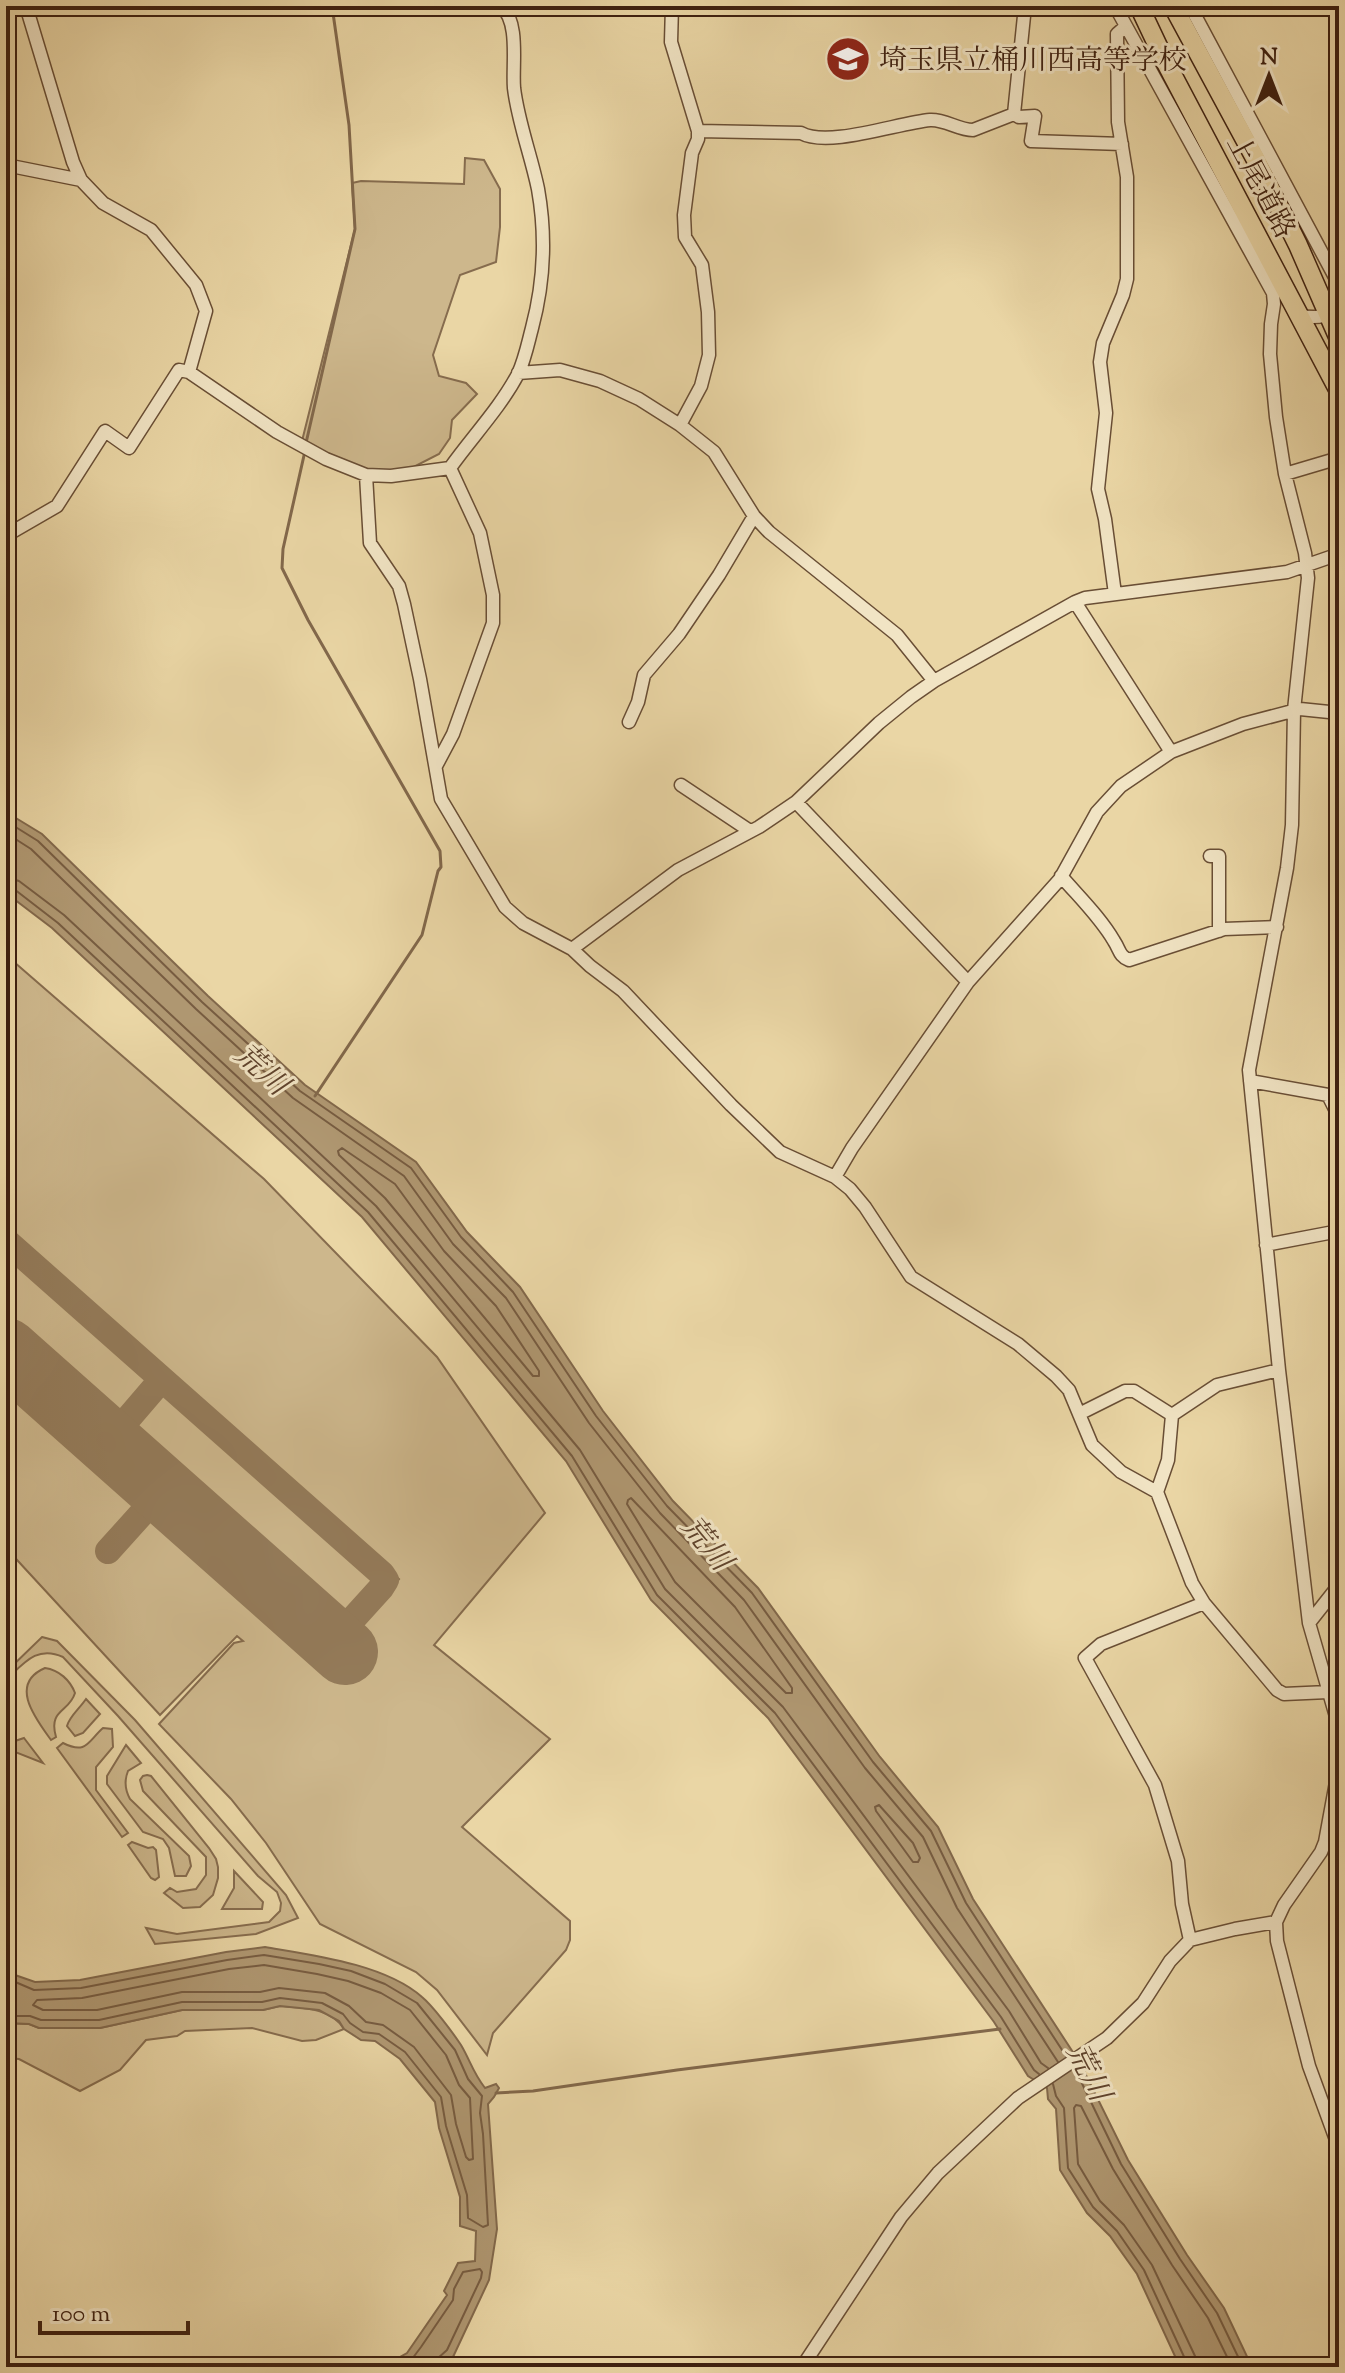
<svg xmlns="http://www.w3.org/2000/svg" width="1345" height="2373" viewBox="0 0 1345 2373" font-family="'Sorts Mill Goudy','Noto Serif JP',serif">
	<style>
		.green { fill: #cdb78c; stroke: #866c4e; stroke-width: 2 }
		.water { fill: #b09872; stroke: #82684b; stroke-width: 2 }
		.lines { fill: none; stroke-linecap: round; stroke-linejoin: round }
		.shore { stroke: #775c41; stroke-width: 2 }
		.stream { stroke: #82684b; stroke-width: 3 }
		.taxiway { stroke: #947b5a; stroke-width: 26 }
		.runway { stroke: #947b5a; stroke-width: 66 }
		.minor-casing { stroke: #694e35; stroke-width: 15 }
		.highway-casing { stroke: #3e2010; stroke-width: 21 }
		.minor { stroke: #f1e4c4; stroke-width: 12 }
		.highway { stroke: #ead6a5; stroke-width: 18 }
		.labels { text-anchor: middle; stroke-width: 6; stroke-linejoin: round; paint-order: stroke }
		.poi-label { font-size: 28px; fill: #3e2010; stroke: #f1e4c4; text-anchor: start }
		.street-label { font-size: 28px; fill: #3e2010; stroke: #f1e4c4 }
		.water-label { font-size: 30px; font-style: italic; fill: #60442d; stroke: #f1e4c4 }
	</style>
	<rect width="100%" height="100%" fill="#ead6a5"/>
	<filter id="stains"><feTurbulence type="fractalNoise" baseFrequency=".0025" numOctaves="4"/><feColorMatrix values="0 0 0 0 .2 0 0 0 0 .09 0 0 0 0 .02 0 0 0 .5 -.17"/></filter>
	<radialGradient id="worn" r=".72"><stop offset=".6" stop-color="#630" stop-opacity="0"/><stop offset="1" stop-color="#630" stop-opacity=".3"/></radialGradient>
	<path class="green" d="M465,158l19,2 16,29v38l-4,35 -36,13 -27,80 6,21 27,7 11,11 -25,26 -2,18 -11,16 -43,22 -30,-1 -65,-30 54,-216 -3,-46 9,-2 103,3z
		M6,955l258,224 173,178 108,156 -111,132 116,94 -88,88 108,94v19l-4,10 -73,83 -6,22 -50,-65 -21,-18 -96,-48 -54,-81 -35,-44 -72,-75 75,-81 9,-2 -6,-5 -77,79 -154,-167v-173l331,291 23,-24 -10,-8 49,-55 -393,-349z
		M6,1253l144,126 -37,43 -107,-95z
		M163,1390l213,190 -38,42 -211,-189z
		M42,1637l15,4 78,79 151,175 12,23 -42,16 -101,10 -9,-16 31,6 92,-12 11,-11 1,-8 -4,-11 -19,-16 -140,-160 -55,-59c-26,-12 -39,6 -57,23v-8z
		M45,1668c14,2 25,12 30,25 -6,20 -27,16 -19,44l-5,3c-15,-21 -43,-56 -6,-72z
		M86,1699l14,15 -17,19 -8,3 -8,-10c2,-9 13,-18 19,-27z
		M103,1728l9,1 1,18 -17,20v23l32,43 -6,4 -65,-89 6,-5c24,12 25,-2 40,-15z
		M24,1738l19,25 -28,-11 -9,-8z
		M126,1745l15,18 -13,8c-4,10 -3,19 2,28l59,57 2,10 -5,10h-11l-6,-28 -6,-9 -20,-7 -36,-48v-8z
		M147,1775l4,1 58,72 7,11 2,8v11l-5,17 -13,12 -17,1 -19,-15 6,-5 7,4 19,-3 10,-14v-18l-63,-66 -3,-11 3,-4z
		M132,1842l16,6 5,-1 3,3 3,27 -4,3 -4,-2 -23,-33z
		M234,1871l29,31 -1,7h-40l12,-21z
		M280,2006c22,2 51,1 64,23l-28,11 -14,1 -50,-13 -67,3 -8,5 -31,4 -26,30 -40,21 -61,-32 -13,-1v-35l23,1 10,4h61l82,-18h81z"/>
	<path class="water" d="M6,812l36,22 166,162 97,89 111,77 51,70 53,55 83,124 70,90 85,87 122,169 58,70 35,72 107,164 48,97 59,95 37,53 28,59h-72l-43,-93 -27,-38 -23,-23 -27,-43 -4,-61 -8,-10 -1,-11 -19,-12 -34,-54 -226,-304 -117,-118 -85,-139 -204,-244 -310,-289 -46,-35z
		M265,1947c47,8 120,17 157,50 11,9 31,36 39,48 9,15 12,28 24,43l11,-4 3,4 -5,9 -6,7 9,125 -8,51 -36,77 -14,10h-57l25,-14 40,-58 -3,-4 14,-28 17,-2 1,-30 -16,-5v-29l-21,-69 -4,-26 -35,-43 -25,-18 -14,-1 -17,-11 -5,-8 -20,-11 -39,-4 -17,4h-81l-82,18h-61l-10,-4 -23,-1v-55l9,7 20,7 45,-2 146,-28z"/>
	<g class="lines">
		<path class="shore" d="M6,821l32,20 164,161 98,89 111,77 50,69 52,55 83,124 71,90 85,87 121,169 58,69 35,72 100,153
			M6,833l25,16 165,160 97,89 111,78 49,68 53,54 83,125 71,90 84,87 121,168 58,69 34,71 101,154
			M6,877l13,4 45,34 312,291 204,244 85,139 118,118 226,304 32,52 7,5
			M6,887l8,2 44,34 310,289 204,244 85,139 118,118 226,304 33,53 5,4
			M342,1148l53,36 49,67 52,55 43,65v5h-6l-148,-178 -46,-43 -1,-4z
			M631,1498l104,109 57,81v5h-6l-111,-111 -48,-78 1,-4z
			M879,1805l34,38 7,15 -2,4h-5l-37,-51 -1,-4z
			M264,1965l53,9 31,7 33,12 29,17 36,45 13,30 11,13 3,61 -4,1 -3,-3 -10,-33 -5,-29 -37,-48 -31,-22 -17,-3 -17,-16 -24,-13 -46,-5 -19,4h-78l-85,18h-54l-10,-5 4,-5 45,-2 147,-29z
			M6,1978l28,12 47,-2 146,-28 37,-5 55,9 32,7 34,13 32,19 38,47 13,29 14,17 -2,17 3,21 5,91 -5,2 -15,-9 -1,-23 -21,-69 -5,-29 -36,-45 -26,-18 -16,-2 -13,-9 -7,-9 -21,-11 -42,-5 -18,4h-80l-83,18h-58l-11,-4h-24
			M1075,2069l46,95 59,95 37,54 26,54
			M1053,2084l3,12 8,12 4,60 25,39 24,24 27,39 42,91 1,6
			M396,2367l16,-8 9,-12 32,-47 1,-11 9,-17 17,-3 2,3 -1,6 -34,72 -10,9 -2,8
			M1197,2367l-2,-11 -43,-91 -28,-40 -24,-24 -22,-37 -4,-56 2,-3 5,1 32,63 59,96 36,53 24,49"/>
		<path class="stream" d="M306,443l49,-214 -6,-104 -17,-119
			M305,451l-22,98 -1,19 26,52 132,231 1,16 -3,4 -16,64 -107,161
			M496,2093l37,-2 144,-21 323,-41"/>
		<path class="taxiway" d="M6,1241l376,333 4,6 -5,8 -48,53
			M108,1442l54,-63
			M108,1551l55,-61"/>
		<path class="runway" d="M6,1351l339,301"/>
		<g class="minor-casing">
			<path id="minor" d="M26,6l47,156 8,18 22,23 48,27 45,55 10,26 -17,61
				M672,6l-1,36 27,89v8l-6,14 -8,62 1,22 17,28 6,47 1,43 -8,31 -21,39
				M1115,6l158,287 1,11 -3,20 -1,30 6,63 9,57 20,79 3,25 -14,132 -2,115 -5,43 -38,202 30,300 30,253 30,104
				M1190,6l146,273 2,15 -5,17c-10,8 -23,7 -35,4
				M1014,114l5,3 16,-1 -4,25 91,3
				M698,131l103,2c27,15 97,-10 129,-13 15,-1 28,10 43,10l41,-16 11,-108
				M6,165l75,15
				M518,373l42,-3 40,11 39,18 41,26 34,27 40,64 15,16 128,103 37,46
				M1285,474l54,-16
				M366,475l4,68 29,43 5,18 16,75 21,120 64,108 18,16 49,26 18,17 33,25 108,114 49,47 55,25 15,12 15,18 46,70 107,67 38,32 13,14 23,55 29,27 36,20
				M6,528l6,4 45,-26 48,-75 24,17 50,-78 10,2 88,60 49,27 40,16 25,1 59,-8c22,-31 50,-60 68,-94 7,-15 10,-31 14,-46 12,-45 14,-94 6,-139 -7,-34 -20,-67 -24,-101 -2,-23 6,-66 -13,-82
				M1115,594l-10,-75 -7,-30 8,-76 -6,-51 3,-19 20,-48 4,-16v-102l-9,-55 -1,-88 8,-7
				M1075,602l96,150
				M629,722l9,-20 6,-27 35,-41 40,-59 35,-59
				M436,766l17,-32 40,-111v-28l-13,-62 -30,-65
				M681,785l69,46
				M796,802l172,180
				M1210,856h9v75
				M1061,876c18,21 39,41 53,65 6,9 5,15 15,19l95,-31 53,-2
				M572,949l106,-79 81,-43 37,-25 83,-79 32,-26 23,-16 141,-79 10,-4 202,-26 52,-18
				M1250,1081l78,14 8,16h3
				M835,1177l17,-29 116,-166 92,-103 37,-67 24,-26 50,-34 72,-28 57,-15 39,4
				M1266,1245l73,-14
				M1079,1414l46,-23h9l38,24
				M1172,1415l-4,45 -11,32 35,91 12,20 73,87 7,4 44,-2
				M1172,1415l45,-30 62,-15
				M1309,1623l30,-38
				M1339,1766l-14,76 -4,10 -37,53 -8,17 1,19 32,125 30,82
				M1190,1940l-8,-36 -4,-43 -23,-76 -70,-127 16,-14 103,-41
				M802,2367l99,-150 37,-44 80,-75 89,-60 36,-35 27,-42 20,-21 45,-11 41,-7"/>
		</g>
		<g class="highway-casing">
			<path id="highway" d="M1139,6l25,53 175,332
				M1173,6l82,152 43,87 41,94"/>
		</g>
		<use href="#minor" class="minor"/>
		<use href="#highway" class="highway"/>
	</g>
	<defs>
		<g id="school-disc" transform="scale(2.3)"><circle r="9.5" fill="#8f2418" stroke="#f1e4c4"/><path d="M0-5L7-2L0 1L-7-2ZM-4 1L0 2.5L4 1V4Q0 6-4 4Z" fill="#fff"/></g>
	</defs>
	<g fill-rule="evenodd">
		<use href="#school-disc" x="848" y="59"/>
	</g>
	<g class="labels">
		<g class="poi-label">
			<text x="879" y="69">埼玉県立桶川西高等学校</text>
		</g>
		<g class="street-label">
			<text transform="translate(1262 186) rotate(62)" y="10">上尾道路</text>
		</g>
		<g class="water-label">
			<text transform="translate(262 1069) rotate(42)" y="10">荒川</text>
			<text transform="translate(707 1543) rotate(51)" y="10">荒川</text>
			<text transform="translate(1089 2072) rotate(63)" y="10">荒川</text>
		</g>
	</g>
	<rect width="1345" height="2373" fill="none" stroke="#ead6a5" stroke-width="32"/>
	<rect x="8" y="8" width="1329" height="2357" fill="none" stroke="#3e2010" stroke-width="4"/>
	<rect x="16" y="16" width="1313" height="2341" fill="none" stroke="#3e2010" stroke-width="2"/>
	<g transform="translate(1269 76)" stroke="#f1e4c4" stroke-width="6" paint-order="stroke">
	<path d="M0-6L14 30L0 20L-14 30Z" fill="#3e2010"/>
	<text y="-12" font-size="22" font-weight="bold" text-anchor="middle" fill="#3e2010">N</text>
	</g>
	<path d="M40 2321v12h148v-12" fill="none" stroke="#3e2010" stroke-width="4"/>
	<text x="52" y="2321" font-size="24" fill="#3e2010" stroke="#f1e4c4" stroke-width="6" paint-order="stroke">100 m</text>
	<rect width="100%" height="100%" filter="url(#stains)"/>
	<rect width="100%" height="100%" fill="url(#worn)"/>
</svg>
